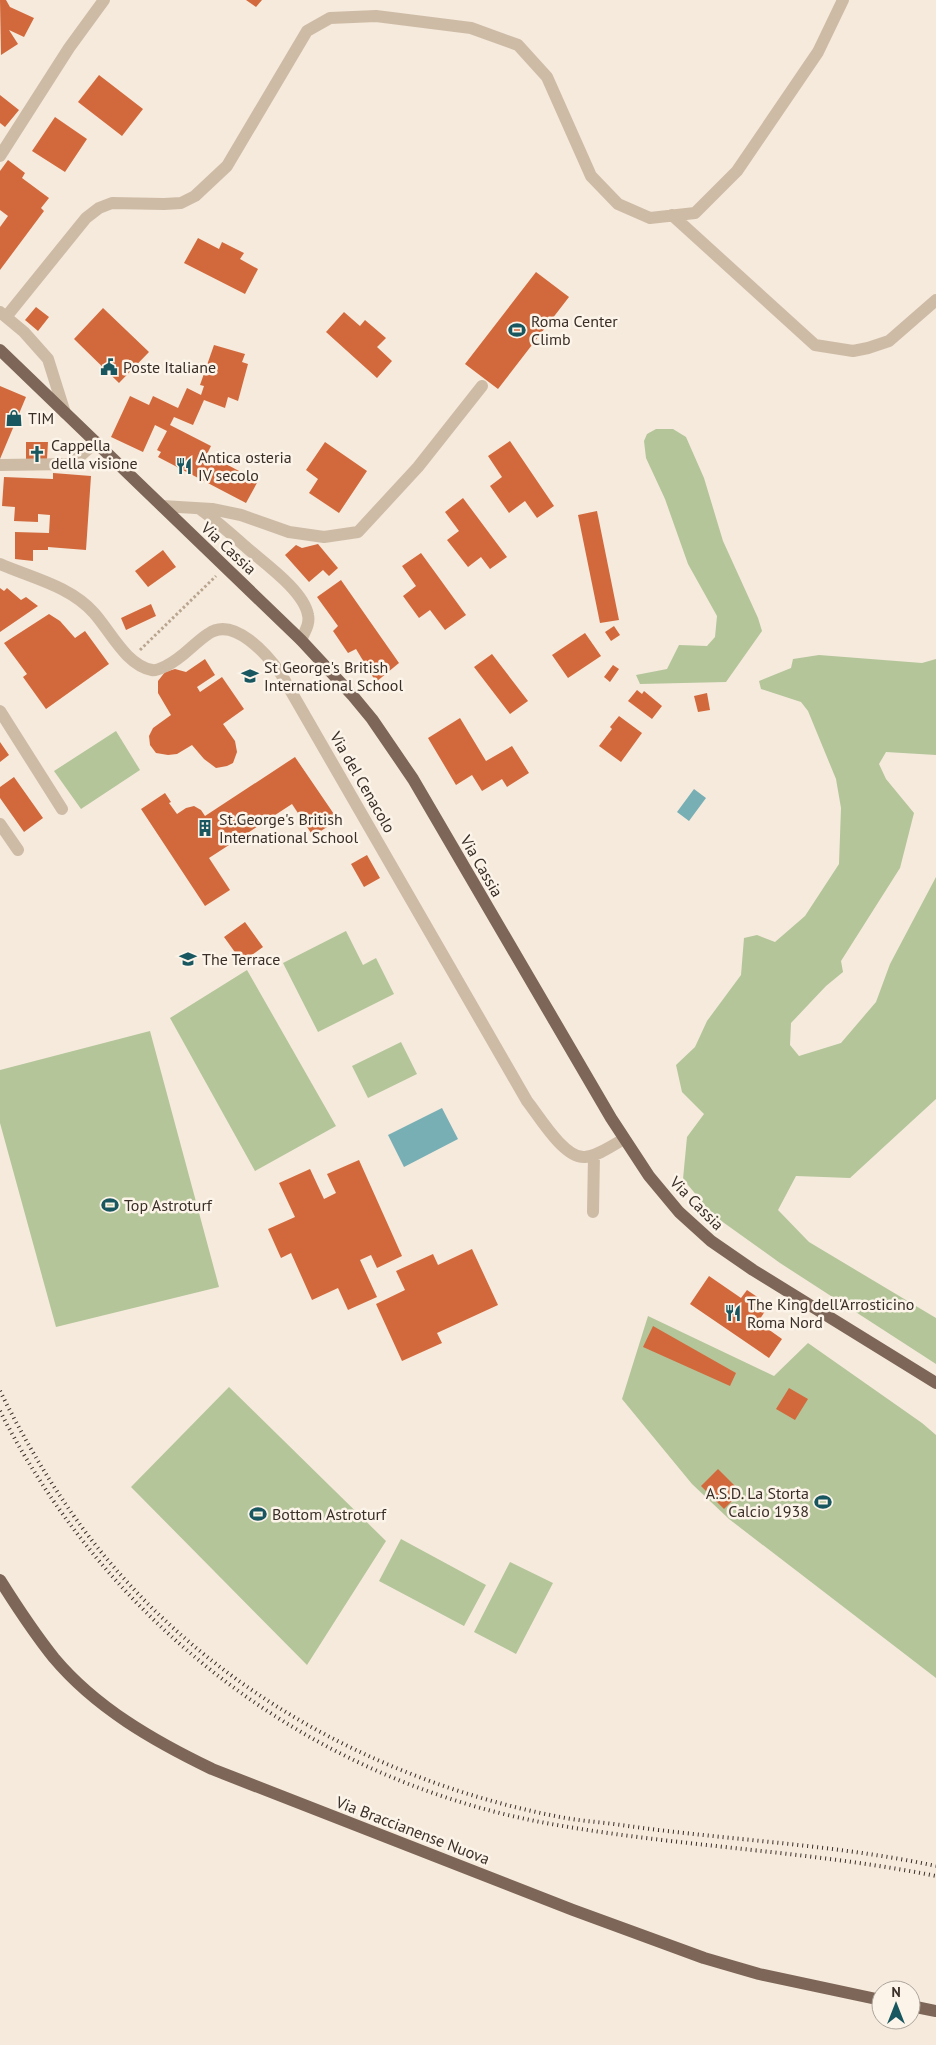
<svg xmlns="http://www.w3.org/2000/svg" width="936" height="2045" viewBox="0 0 936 2045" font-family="'PT Sans',sans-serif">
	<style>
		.green { fill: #b4c59a }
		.water { fill: #77afb5 }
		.building { fill: #d2693c }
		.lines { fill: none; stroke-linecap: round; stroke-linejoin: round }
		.path { stroke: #baa590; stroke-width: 3; stroke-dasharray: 2.5 2.5; stroke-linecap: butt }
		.minor { stroke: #cebba6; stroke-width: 12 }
		.major { stroke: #7d6657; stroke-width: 12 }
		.rail { stroke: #3a2e28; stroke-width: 4; stroke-dasharray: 1 4; stroke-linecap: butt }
		.labels { text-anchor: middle; stroke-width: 5; stroke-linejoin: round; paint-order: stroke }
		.poi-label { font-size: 16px; fill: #3a2e28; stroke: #fcf4e9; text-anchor: start }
		.street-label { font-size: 16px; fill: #3a2e28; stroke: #fcf4e9 }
	</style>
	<rect width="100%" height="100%" fill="#f5eadc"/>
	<path class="green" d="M656,429h17l13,8 18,41 19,63 35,77 4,13 -36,51 -86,2 -4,-9 31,-6 12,-24 28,1 8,-9 2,-21 -29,-52 -23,-65 -19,-41 -2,-17 3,-7z
		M819,655l103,8 14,-4v96l-50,-3 -7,12 7,15 28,34 -14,55 -59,93 2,11 -17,14 -35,37 -1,22 9,11 42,-13 35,-41 14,-38 46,-87v222l-86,79 -54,-2 -18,34 31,32 127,76v46l-156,-101 -67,-48 -30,-36 4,-42 17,-23 -22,-22 -6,-27 19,-18 12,-26 34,-46 3,-37 13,-3 18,7 30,-26 34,-52 2,-56 -5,-29 -28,-68 -7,-9 -40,-13 -2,-8 32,-13 2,-9z
		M116,731l24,39 -59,39 -27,-38z
		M346,931l17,34 13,-7 18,36 -76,38 -35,-69z
		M247,970l89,156 -81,45 -85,-153z
		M150,1031l69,256 -163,40 -56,-204v-53z
		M401,1042l16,32 -49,24 -16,-32z
		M648,1316l126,60 34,-33 114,80 14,12v243l-207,-159 -37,-35 -70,-85z
		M229,1387l157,154 -79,124 -176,-178z
		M401,1539l85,46 -22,41 -85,-45z
		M510,1562l43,21 -37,71 -42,-22z"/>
	<path class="water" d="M694,789l12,9 -17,23 -12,-9z
		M442,1108l16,31 -54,28 -16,-32z"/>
	<path class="building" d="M0,0h6l4,7 24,11 -10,19 -15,-7 9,14 -17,11z
		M246,0h16l-6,7z
		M99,75l44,34 -21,27 -44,-34z
		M0,95l19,15 -14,17 -5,-4z
		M55,117l32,22 -22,33 -33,-21z
		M8,160l17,13 -3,5 27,20 -8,10 3,3 -44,59v-43l8,-11 -8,-6v-39z
		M198,238l21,11 3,-7 22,11 -4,6 18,10 -13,25 -61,-31z
		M536,272l33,25 -71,92 -33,-25z
		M36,307l13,10 -11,14 -13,-11z
		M103,308l46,44 -30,31 -45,-44z
		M344,312l16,14 5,-6 21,18 -9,9 15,14 -15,17 -51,-46z
		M214,345l31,9 -3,8 6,2 -10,37 -10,-4 -3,11 -21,-8 -11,25 -19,-8 -4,8 41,21 -4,8 51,27 -12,22 -88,-46 3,-5 -4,-2 10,-19 -12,-6 -12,27 -32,-15 19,-41 19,9 4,-9 25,12 9,-20 14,7 3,-9 -4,-1z
		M0,386l26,11 -26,62z
		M510,441l44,65 -17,12 -12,-17 -16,12 -19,-27 12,-9 -14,-21z
		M26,442h22l-1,17h-21z
		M325,442l42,29 -28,42 -30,-20 9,-14 -12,-9z
		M53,473l38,3 -5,74 -38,-3v3h-15v11l-18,-2v-27l34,1 1,-18 -12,-1v8l-24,-1 1,-14 -13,-1 2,-29 49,2z
		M463,498l44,59 -17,12 -9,-12 -13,10 -21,-27 12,-9 -14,-19z
		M597,511l22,109 -19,3 -22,-108z
		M318,544l20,24 -9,8 -6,-6 -14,12 -24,-27 11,-10 6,3z
		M163,550l13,17 -28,20 -13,-16z
		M421,553l45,62 -21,15 -15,-20 -11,8 -16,-22 13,-10 -14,-20z
		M341,580l58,83 -23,19 -20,-33 -8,4 -15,-22 5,-5 -21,-29z
		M0,588l4,3 3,-3 14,12 5,-3 12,9 -38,26z
		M151,604l5,12 -30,14 -5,-12z
		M49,614l11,7 15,17 10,-7 24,33 -63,45 -23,-32 4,-3 -23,-31z
		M614,626l6,9 -9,6 -6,-9z
		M585,633l16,23 -33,22 -16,-23z
		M492,654l36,47 -18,13 -36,-47z
		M205,659l10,16 -18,12 3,5 22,-15 22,32 -21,15 12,17 2,11 -4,11 -6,3 -11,2 -12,-9 -12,-14 -15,9 -9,1 -12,-2 -6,-8 -1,-9 4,-8 18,-13 -13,-22v-12l7,-9 10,-3 11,3z
		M613,665l6,4 -9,13 -6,-5z
		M637,690l5,4 2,-3 18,15 -10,13 -24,-18z
		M707,693l3,17 -12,2 -4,-16z
		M619,716l23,17 -21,29 -22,-16 13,-17 -2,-2z
		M460,718l26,43 26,-15 17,27 -22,14 -5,-8 -20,12 -10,-16 -16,10 -28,-47z
		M0,742l9,13 -9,7z
		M295,757l43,63 -25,16 -21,-32 -83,54 21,32 -25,16 -64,-97 24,-16 6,9 -2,1 8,11 9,-6 8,-2 7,4 4,6z
		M14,777l29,41 -19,14 -24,-34v-11z
		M367,855l13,23 -16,9 -13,-23z
		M245,922l18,25 -21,15 -18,-25z
		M359,1160l43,96 -25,12 -6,-13 -11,5 17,37 -29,13 -10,-22 -26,12 -21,-47 -10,5 -13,-29 27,-12 -16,-34 31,-14 14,30 12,-6 -9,-19z
		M472,1249l26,56 -61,28 5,10 -40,18 -26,-57 29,-14 -9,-19 37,-17 5,11z
		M709,1276l32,22 6,-8 22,15 -11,17 24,17 -13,19 -79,-54z
		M653,1326l83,47 -6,13 -87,-39z
		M789,1388l19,11 -13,21 -19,-11z
		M718,1469l23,23 -17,17 -23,-23z"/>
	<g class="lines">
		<path class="path" d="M140,650l76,-74"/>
		<path class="minor" d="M0,156l69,-108 35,-48
			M672,215l143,130 38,6 15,-3 21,-7 47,-41
			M0,312l24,20 24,27 17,54
			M6,317l80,-99 13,-10 13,-5 52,1 17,-1 14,-7 32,-30 80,-135 23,-13 46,-2 95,12 47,17 29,32 44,99 27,28 32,14 45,-5 42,-42 81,-119 25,-52
			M0,465l71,-1 25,-22
			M162,506l50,3 29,6 48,17 35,5 34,-5 60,-65 64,-81
			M200,509c17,12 31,25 47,39 17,15 57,43 61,67 2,9 -3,16 -7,25
			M0,564c32,14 70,22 94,49 17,19 32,52 58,57 5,1 9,-2 14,-4 17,-8 27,-22 42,-32 26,-19 60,22 73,40l246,427c12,15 37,58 58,56 13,-1 28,-12 39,-18
			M0,711l62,98
			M0,824l18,26
			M593,1212l1,-57"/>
		<path class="major" d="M0,350l301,290 52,56 19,23 41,60 198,339 38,58 30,36 32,29 42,29 183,113
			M0,1580c17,27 34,53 54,78 42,50 100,83 158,111l361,141 131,48 55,16 122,26
			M911,2006l25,5"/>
		<path class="rail" d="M0,1391c25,50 53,98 87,143 115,151 287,247 473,283 20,4 40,5 61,8 104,15 212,19 315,41
			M0,1411c111,218 315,373 557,414 126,22 254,26 379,51"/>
	</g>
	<defs>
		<g id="stadium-bare" transform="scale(1.35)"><path d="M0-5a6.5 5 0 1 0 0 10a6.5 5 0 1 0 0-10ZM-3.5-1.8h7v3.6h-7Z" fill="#185760" stroke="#fcf4e9" stroke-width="2.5" paint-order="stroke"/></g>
		<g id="civic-bare" transform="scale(1.35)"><path d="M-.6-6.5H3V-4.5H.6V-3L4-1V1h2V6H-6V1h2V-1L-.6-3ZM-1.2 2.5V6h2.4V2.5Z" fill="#185760" stroke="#fcf4e9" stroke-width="2.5" paint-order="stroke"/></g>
		<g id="shop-bare" transform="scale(1.35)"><path d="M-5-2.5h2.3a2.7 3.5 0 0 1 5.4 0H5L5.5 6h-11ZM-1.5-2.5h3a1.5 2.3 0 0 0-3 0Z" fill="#185760" stroke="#fcf4e9" stroke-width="2.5" paint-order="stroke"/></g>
		<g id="church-bare" transform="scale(1.35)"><path d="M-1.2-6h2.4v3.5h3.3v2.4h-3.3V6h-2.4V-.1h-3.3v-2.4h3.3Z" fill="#185760" stroke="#fcf4e9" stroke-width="2.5" paint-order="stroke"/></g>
		<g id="restaurant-bare" transform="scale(1.35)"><path d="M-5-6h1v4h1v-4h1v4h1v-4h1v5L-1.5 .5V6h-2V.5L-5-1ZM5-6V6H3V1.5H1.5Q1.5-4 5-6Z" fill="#185760" stroke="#fcf4e9" stroke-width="2.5" paint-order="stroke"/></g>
		<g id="school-bare" transform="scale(1.35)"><path d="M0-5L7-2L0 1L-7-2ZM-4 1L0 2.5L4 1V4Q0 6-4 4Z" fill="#185760" stroke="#fcf4e9" stroke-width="2.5" paint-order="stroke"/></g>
		<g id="building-bare" transform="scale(1.35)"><path d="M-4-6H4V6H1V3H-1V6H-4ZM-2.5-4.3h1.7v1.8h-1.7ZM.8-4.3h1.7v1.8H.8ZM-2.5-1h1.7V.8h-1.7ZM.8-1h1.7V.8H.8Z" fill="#185760" stroke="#fcf4e9" stroke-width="2.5" paint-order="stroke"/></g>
	</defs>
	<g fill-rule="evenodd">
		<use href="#stadium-bare" x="517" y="330"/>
		<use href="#civic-bare" x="109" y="367"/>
		<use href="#shop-bare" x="14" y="418"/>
		<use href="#church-bare" x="37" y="454"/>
		<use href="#restaurant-bare" x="184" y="466"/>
		<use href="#school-bare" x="250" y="676"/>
		<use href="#building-bare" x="205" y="828"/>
		<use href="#school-bare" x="188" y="959"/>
		<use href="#stadium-bare" x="110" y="1205"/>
		<use href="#restaurant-bare" x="733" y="1313"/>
		<use href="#stadium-bare" x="823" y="1502"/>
		<use href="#stadium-bare" x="258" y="1514"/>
	</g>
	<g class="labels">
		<g class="poi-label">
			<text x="531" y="327">Roma Center<tspan x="531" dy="18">Climb</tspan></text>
			<text x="123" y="373">Poste Italiane</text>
			<text x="28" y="424">TIM</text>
			<text x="51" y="451">Cappella<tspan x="51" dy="18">della visione</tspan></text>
			<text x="198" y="463">Antica osteria<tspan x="198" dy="18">IV secolo</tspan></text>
			<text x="264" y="673">St George's British<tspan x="264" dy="18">International School</tspan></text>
			<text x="219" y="825">St.George's British<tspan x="219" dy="18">International School</tspan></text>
			<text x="202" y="965">The Terrace</text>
			<text x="124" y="1211">Top Astroturf</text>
			<text x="747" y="1310">The King dell'Arrosticino<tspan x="747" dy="18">Roma Nord</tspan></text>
			<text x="809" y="1499" text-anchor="end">A.S.D. La Storta<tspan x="809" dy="18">Calcio 1938</tspan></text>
			<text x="272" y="1520">Bottom Astroturf</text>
		</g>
		<g class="street-label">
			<text transform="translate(229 548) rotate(43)" y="6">Via Cassia</text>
			<text transform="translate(363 782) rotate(60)" y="6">Via del Cenacolo</text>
			<text transform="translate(482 866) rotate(60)" y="6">Via Cassia</text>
			<text transform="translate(697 1203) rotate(45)" y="6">Via Cassia</text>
			<text transform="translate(413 1830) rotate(21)" y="6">Via Braccianense Nuova</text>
		</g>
	</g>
	<g transform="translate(896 2005)"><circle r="24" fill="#fcf4e9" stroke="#aea59c"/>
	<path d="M0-4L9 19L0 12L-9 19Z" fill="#185760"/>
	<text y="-8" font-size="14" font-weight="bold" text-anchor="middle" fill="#3a2e28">N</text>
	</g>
</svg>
